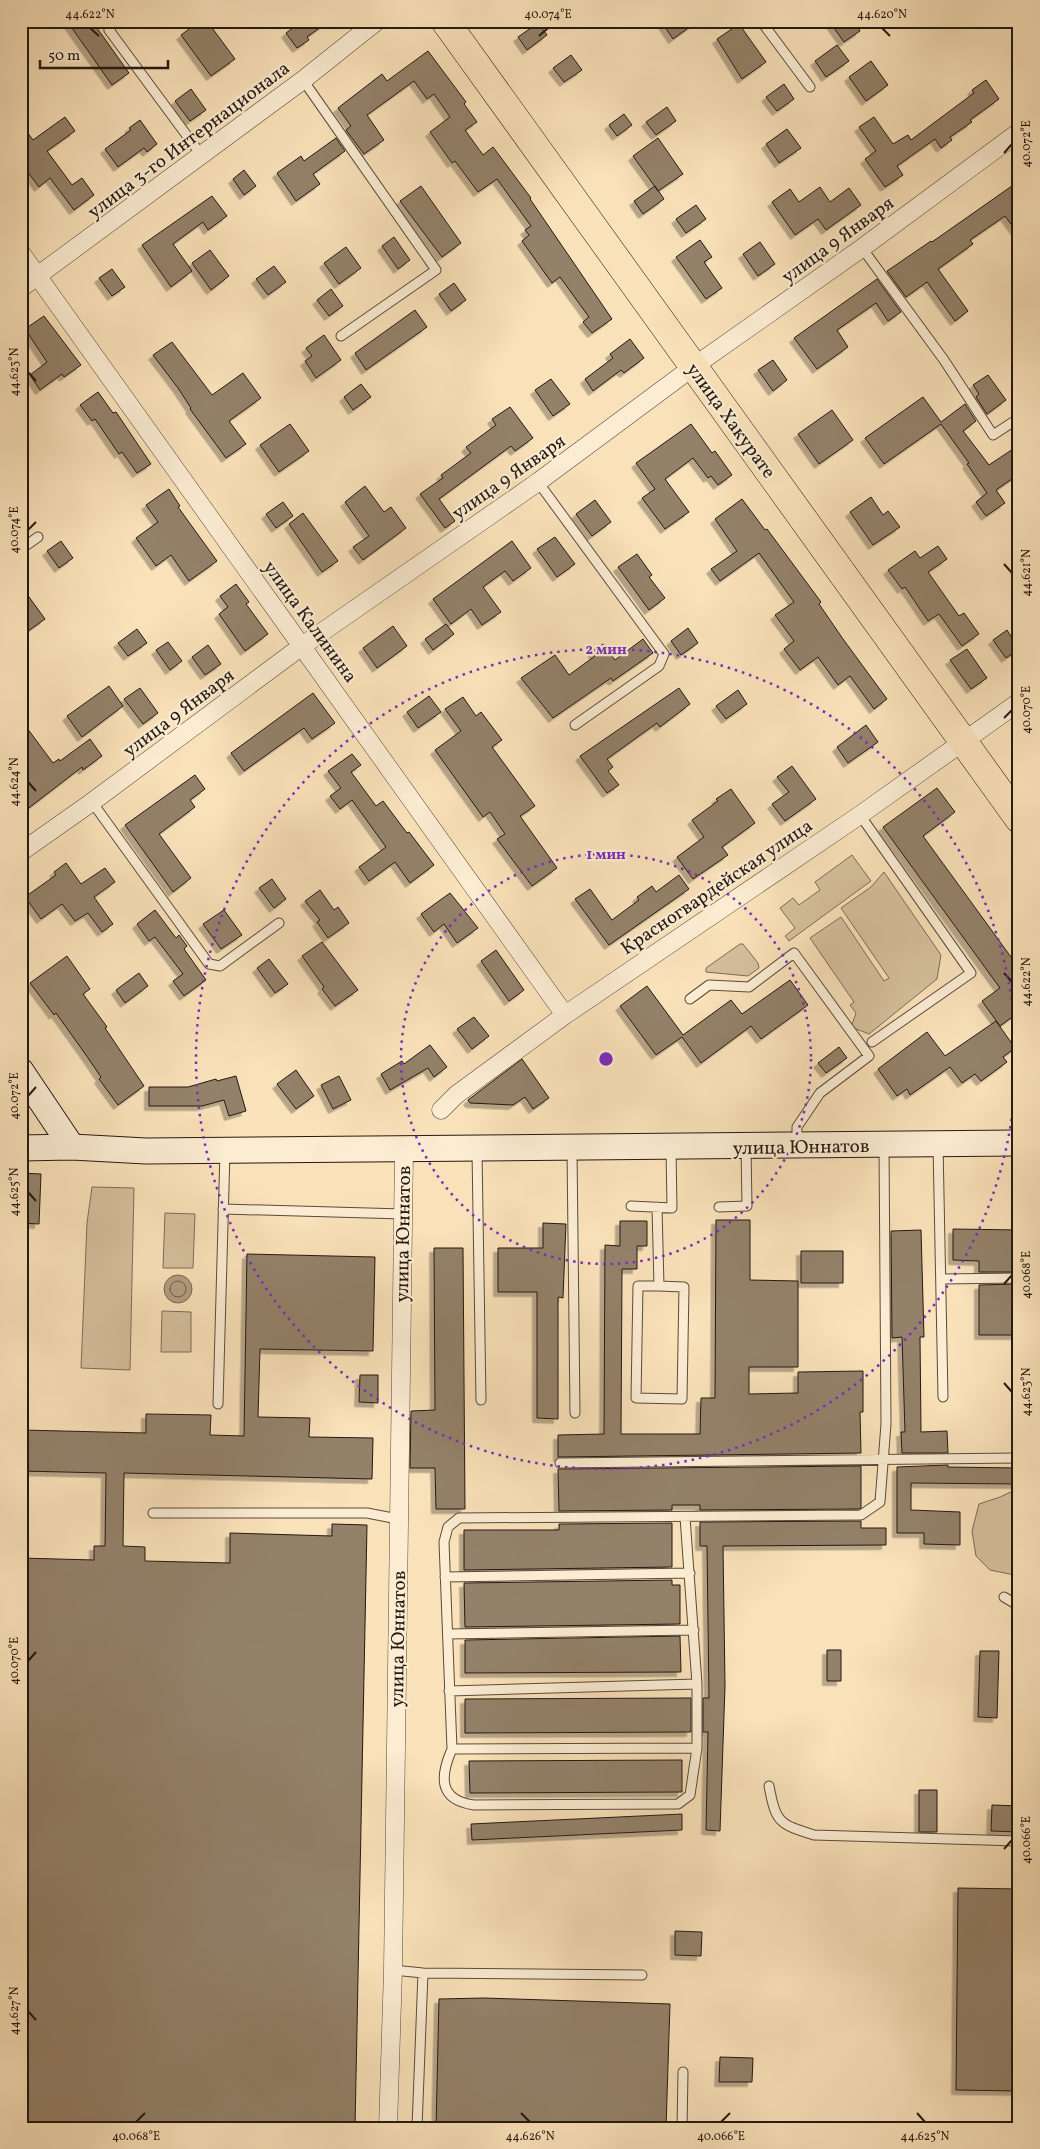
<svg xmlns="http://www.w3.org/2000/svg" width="1040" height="2149" viewBox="0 0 1040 2149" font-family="Vollkorn,serif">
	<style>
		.green { fill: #d5bf9d; stroke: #7c6c58 }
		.water { fill: #b19d80; stroke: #796854 }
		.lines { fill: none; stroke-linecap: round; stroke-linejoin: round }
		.shore { stroke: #6a5b49; stroke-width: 1 }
		.building { fill: #938169; stroke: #241912; filter: url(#shadow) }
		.lane-casing { stroke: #594b3c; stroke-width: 11 }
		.street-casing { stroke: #594b3c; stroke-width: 19 }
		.secondary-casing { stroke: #241912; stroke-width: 27 }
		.primary-casing { stroke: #241912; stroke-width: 29 }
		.lane { stroke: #fbecd2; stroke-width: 9 }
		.street { stroke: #fbecd2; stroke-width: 18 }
		.secondary { stroke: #fbecd2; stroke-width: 25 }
		.primary { stroke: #f9e1b9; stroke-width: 28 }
		.ticks { fill: none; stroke: #241912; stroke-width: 2 }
		.ring { fill: none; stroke: #7b2cbf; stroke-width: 2.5; stroke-dasharray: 2.5 5 }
		.labels { text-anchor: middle; stroke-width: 4.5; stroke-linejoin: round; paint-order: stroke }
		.street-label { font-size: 19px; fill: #241912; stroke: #fbecd2 }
		.centre { fill: #7b2cbf; stroke: #fbecd2; stroke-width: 2.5 }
		.ring-label { font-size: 15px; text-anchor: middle; font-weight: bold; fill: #7b2cbf; stroke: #fbecd2; stroke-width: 4.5; stroke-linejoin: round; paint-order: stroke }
		.neatline { fill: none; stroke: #241912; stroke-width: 2 }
		.ticks-label { font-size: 12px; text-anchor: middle; fill: #241912 }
	</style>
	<defs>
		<filter id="shadow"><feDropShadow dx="-4.5" dy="4.5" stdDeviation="0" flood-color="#0004"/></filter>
	</defs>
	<rect width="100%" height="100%" fill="#f9e1b9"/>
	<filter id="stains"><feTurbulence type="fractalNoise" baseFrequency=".004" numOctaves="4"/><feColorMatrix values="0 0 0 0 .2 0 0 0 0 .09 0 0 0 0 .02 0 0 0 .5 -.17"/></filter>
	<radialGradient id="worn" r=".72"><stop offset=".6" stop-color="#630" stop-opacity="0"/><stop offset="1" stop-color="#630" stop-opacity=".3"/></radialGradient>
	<path class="green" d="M852,855l19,26 -82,60 -4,-5 10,-8 -15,-20 13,-10 6,7 21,-15 -5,-8z
		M884,872l57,83 -4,24 -68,55 -18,-7 5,-14 -6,-8 4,-3 -44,-64 31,-21 43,64 5,-3 -48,-70 30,-21z
		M740,944h3l15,19 1,5 -11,8 -42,-4v-4z
		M92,1187l42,1 -4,182 -49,-2 6,-145z
		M165,1213l30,1 -2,54h-30z
		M162,1311l29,1v40h-30z
		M1019,1488v88l-29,-6 -14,-14 -4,-25 7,-27 21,-7z"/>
	<path class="water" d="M164 1289a14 14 0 1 1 28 0a14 14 0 1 1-28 0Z"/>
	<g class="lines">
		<path class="shore" d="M170 1289a8 8 0 1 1 16 0a8 8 0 1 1-16 0Z"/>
	</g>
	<path class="building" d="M67,21h25l37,52 -17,12z
		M200,21h7l28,38 -24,17 -30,-41z
		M302,21h27l-22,16 2,3 -12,8 -11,-15z
		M661,21h37l-25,18z
		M829,21h25l6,10 -16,11z
		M538,23l9,12 -20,15 -9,-13z
		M739,24l27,38 -24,17 -25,-40z
		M837,45l12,16 -23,16 -11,-16z
		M428,51l38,51 -2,2 13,18 -12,8 18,25 10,-8 38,51 -1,1 82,120 -20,14 -9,-11 6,-5 -29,-40 -8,6 -30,-42 7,-6 -4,-5 6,-4 -34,-47 -19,13 -23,-31 -3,2 -22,-31 20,-15 -16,-23 -7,5 -13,-18 -47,34 17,25 -20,14 -18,-24 5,-4 -13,-18 44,-34 5,7z
		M571,55l11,15 -18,12 -11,-14z
		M871,61l17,24 -22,16 -17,-24z
		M986,80l13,19 -29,21 2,2 -22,15 2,3 -11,8 -6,-9 -38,27 6,9 -18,12 -20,-28 11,-8 -17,-24 15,-10 19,27 15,-9 3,5 63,-47 -2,-3z
		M784,84l10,15 -17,12 -11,-14z
		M191,89l15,21 -16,11 -15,-20z
		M667,107l9,14 -20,14 -10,-13z
		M624,114l8,11 -15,11 -8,-11z
		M65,117l10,14 -28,20 25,34 10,-7 12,17 -20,15 -24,-32 -11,9 -18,-24v-39l12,16z
		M140,120l17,24 -10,8 -3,-4 -26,19 -13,-18 26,-19 -2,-2z
		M787,129l14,19 -22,15 -13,-19z
		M336,138l9,13 -32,23 7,10 -24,17 -19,-28 24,-17 3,5z
		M658,138l25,36 -25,17 -25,-35z
		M244,170l12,16 -12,9 -11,-16z
		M1019,181v54l-14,-19 -35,24 3,4 -35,25 30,42 -13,10 -28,-39 -21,15 -19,-26 44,-30 1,1z
		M421,186l40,57 -19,14 -42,-56z
		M655,186l9,13 -21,15 -9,-13z
		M820,187l10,15 19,-14 12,17 -35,25 -8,-11 -23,16 -23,-33 18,-13 9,13z
		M212,196l15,20 -19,14 -5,-8 -30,22 19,27 -21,16 -29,-42z
		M696,205l10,14 -20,14 -10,-14z
		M394,237l16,23 -12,9 -16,-23z
		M700,240l12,17 -8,5 18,26 -16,11 -30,-42z
		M760,242l15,22 -17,12 -15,-22z
		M346,247l15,21 -22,16 -15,-21z
		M210,250l19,26 -18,14 -19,-27z
		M274,266l12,16 -18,13 -12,-16z
		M112,269l13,18 -13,9 -13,-18z
		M877,279l24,33 -13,9 -12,-18 -39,27 11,17 -31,22 -23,-31z
		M454,283l12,17 -15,11 -12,-17z
		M331,289l12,17 -14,10 -12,-16z
		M415,310l12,17 -61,43 -11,-17z
		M44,316l37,49 -17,12 -2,-3 -22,16 -10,-15 17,-13 -22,-33z
		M324,335l17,25 -25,18 -11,-17 7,-5 -6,-8z
		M630,339l14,19 -20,15 -3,-3 -28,21 -8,-12 28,-21 -3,-4z
		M172,342l40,53 31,-22 18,25 -32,23 17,23 -20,14 -36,-49 1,-1 -13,-20 -25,-33z
		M773,360l14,20 -14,11 -15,-21z
		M988,375l18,25 -19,14 -11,-17 3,-3 -6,-9z
		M551,379l19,25 -17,12 -18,-26z
		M361,384l10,13 -18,13 -9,-13z
		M98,392l15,21 3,-1 35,52 -14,9 -15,-21 -3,2 -24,-35 -3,2 -12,-16z
		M923,397l18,25 24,-18 11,17 -13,10 26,34 30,-20v29l-23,16 9,13 -19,13 -10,-14 11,-9 -20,-29 2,-1 -28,-39 -57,40 -19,-26z
		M510,407l23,31 -18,13 -4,-5 -72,53 16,22 -10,7 -25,-34 23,-16 -2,-3 30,-22 -5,-6 30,-22 -4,-6z
		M832,410l21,30 -34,24 -21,-30z
		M290,424l19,27 -30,21 -19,-27z
		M691,424l21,29 3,-2 17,24 -14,10 -7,-9 -3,2 -15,-20 -28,21 24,33 -24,17 -23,-31 13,-9 -19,-26z
		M365,486l19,26 7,-5 15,21 -43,32 -10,-13 16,-11 -24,-34z
		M169,489l11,17 -2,1 39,54 -28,20 -18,-26 -15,11 -20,-28 22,-16 -12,-17z
		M871,497l12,18 5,-4 12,16 -27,18 -23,-33z
		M742,499l23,31 2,-1 54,73 -2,2 24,35 44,60 -13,10 -24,-33 -12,9 -20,-28 -18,13 -16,-21 10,-8 -19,-26 19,-13 -35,-49 -39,28 -9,-12 26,-18 -22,-32z
		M595,500l16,22 -19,14 -16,-22z
		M283,502l10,14 -17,12 -10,-14z
		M303,513l35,48 -16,11 -33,-48z
		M555,537l20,27 -18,13 -20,-28z
		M61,541l12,17 -14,10 -12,-17z
		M512,541l19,27 -18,13 -8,-10 -22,16 18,25 -19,13 -11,-16 -20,15 -18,-25z
		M938,546l9,13 -19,13 31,44 5,-3 15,21 -17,12 -23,-32 -11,7 -23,-34 -3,2 -14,-19 27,-19 5,7z
		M637,554l15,21 -3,2 16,21 -16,12 -31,-43z
		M236,584l13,18 -3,2 22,30 -23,17 -26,-37 9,-7 -8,-11z
		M21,586l24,33 -24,17z
		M446,624l8,10 -21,16 -8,-11z
		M393,626l14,20 -30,22 -14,-20z
		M688,628l10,15 -17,12 -10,-14z
		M137,629l10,14 -19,13 -10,-13z
		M1007,630l12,19 -13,9 -13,-18z
		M643,639l10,14 -40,28 -2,-3 -58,40 -32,-40 34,-23 14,20 26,-19 -3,-4 11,-8 12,16z
		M168,642l14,19 -12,9 -14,-20z
		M208,645l13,19 -16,11 -13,-18z
		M967,649l20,29 -16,11 -21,-29z
		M109,686l14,20 -41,31 -15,-21z
		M140,688l18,25 -15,11 -19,-25z
		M679,688l11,16 -30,23 -3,-4 -50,36 6,8 -5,4 11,14 -12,8 -27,-37z
		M738,690l9,14 -21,15 -10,-13z
		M313,693l22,30 -23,16 -8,-11 -60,43 -13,-18z
		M429,696l12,16 -23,16 -11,-16z
		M463,697l13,19 5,-4 21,28 -10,7 43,59 -15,10 37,52 -25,18 -35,-47 8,-5 -15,-22 -7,5 -48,-67 26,-19 -16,-22z
		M21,720l32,43 6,-4 1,2 30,-22 12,17 -19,14 -1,-3 -61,47z
		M866,725l12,17 -30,21 -11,-16z
		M352,754l9,11 -10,7 25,34 7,-5 24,32 2,-1 25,33 -24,18 -15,-21 -26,19 -10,-14 27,-20 -34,-47 -12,9 -10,-13 11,-8 -13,-17z
		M792,766l24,33 -31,22 -13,-17 17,-12 -12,-15z
		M195,775l10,14 -15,11 5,7 -36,27 32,44 -18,14 -48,-67z
		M937,788l18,24 -32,24 96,132v44l-19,14 -18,-25 18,-13 -117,-161z
		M731,789l24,34 -33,24 6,8 -35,24 -16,-22 27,-20 -12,-17 26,-19 -2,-2z
		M66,863l15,21 24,-16 10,14 -21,15 19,27 -11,8 -14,-19 -13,8 -13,-17 -21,15 -16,-22 31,-22 -2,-3z
		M679,875l10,14 -80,56 -34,-46 15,-10 22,31 27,-20 -2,-3 15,-11 4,6z
		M272,879l14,20 -12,9 -15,-20z
		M320,890l14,20 4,-3 11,16 -21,15 -11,-16 3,-2 -15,-19z
		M450,893l28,35 -21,15 -13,-19 -10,8 -13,-18z
		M155,910l21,28 3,-3 8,11 -3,3 22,31 -22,16 -11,-15 10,-7 -28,-37 -6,4 -12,-17z
		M224,910l18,25 -21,14 -18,-25z
		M322,942l36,48 -23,16 -13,-17 2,-2 -22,-31z
		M496,950l28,40 -15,11 -28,-40z
		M67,956l23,33 -7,5 24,33 -2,1 39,58 -26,19 -19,-26 2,-2 -15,-22 -30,-42 -2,2 -24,-32z
		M269,959l19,25 -13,9 -18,-25z
		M139,973l9,13 -23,17 -9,-13z
		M790,980l18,25 -47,34 -10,-13 -50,37 -19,-26 -26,18 -36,-49 27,-20 36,49 48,-35 11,14z
		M474,1017l15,19 -17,13 -15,-20z
		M996,1021l19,27 -12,9 4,5 -26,19 -6,-7 -13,9 -12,-16 -40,28 -3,-6 -10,7 -19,-27 49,-37 18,24z
		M430,1045l17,22 -13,10 -6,-9 -38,22 -9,-16 21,-13 2,3z
		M839,1047l8,11 -21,15 -8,-10z
		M522,1059l27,39 -16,11 -8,-12 -12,8 -43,-2 -2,-3z
		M296,1070l18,26 -18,13 -19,-25z
		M236,1076l10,35 -17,5 -5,-16 -22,6h-53v-19h39l28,-8 1,2z
		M339,1076l12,24 -18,9 -12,-24z
		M21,1173l20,1 -2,50 -18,-1z
		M716,1220h34v60l48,1v86h-49v27l49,-1v-21l65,-1v41h-3l1,41 -303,4v-22l46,-1 1,-189 15,1v-25h27v25h-10v23h-15l-1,165h79l1,-36h14z
		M543,1223l23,1 -3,74 -5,-1v122l-21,-1v-126h-39v-44h45z
		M953,1229l66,1 -2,42h-38v-11l-26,-1z
		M921,1230l3,107h-4l1,95 26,-1 1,22h-46l-1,-21h4l-3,-95 -10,1 -1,-107z
		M434,1248h29l2,261h-29l-1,-41h-25l1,-57 24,-1z
		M801,1251h42v32h-42z
		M247,1254l128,3 -2,94 -113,-2 -2,68 52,1 -1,19 64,1 -1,41 -248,-6 -1,73 22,1v14l85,2v-30l102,3v-12l35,1 -12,603h-334v-570l73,2v-14h11l1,-73 -85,-2v-41l125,3v-19l65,1 -1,20 34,1z
		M1017,1284v51h-38v-50z
		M360,1375h18v28l-19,-1z
		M948,1465v2l71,1v16l-108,-1v27l49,2v33l-36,-1v-11h-27v-66z
		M861,1466v42l-2,1 -159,1v-5h-28v5l-113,1 -1,-42z
		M861,1521v7h25v17l-163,1 2,140 -5,145 -14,-1 2,-98h-5v-34h6l-2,-152h-7v-24z
		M672,1523v44l-208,3v-40h95v-6z
		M672,1580v5h8v39l-215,3 -1,-44z
		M680,1636l1,36 -216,1v-33z
		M827,1650h14v31h-14z
		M980,1651h19l-2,67 -19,-1z
		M691,1698v34l-226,1v-34z
		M682,1760v32l-212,1 -1,-32z
		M919,1790h18v42h-18z
		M992,1805l27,1v26l-28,-1z
		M682,1814v16l-210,10 -1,-16z
		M958,1888l61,1v202l-63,-1z
		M675,1931l27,1 -1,24 -26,-1z
		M484,1998l186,6 -4,124h-230l3,-129z
		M720,2057l33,1 -1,24h-33z"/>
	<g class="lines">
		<g class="lane-casing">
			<path id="lane" d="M115,21l-6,9 93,126
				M761,21l49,66
				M303,80l133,190 -95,66
				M862,248l82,112 49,75 26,-17
				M538,482l126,172 -5,12 -84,59
				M21,549l17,-12
				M92,802l117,162 11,2 59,-43
				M860,815l111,158 -99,69
				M690,999l19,-14 40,2 45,-34 75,103 -49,37 -23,34v17
				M938,1144l5,253
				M572,1149l3,264
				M477,1151l4,249
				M631,1206l41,2 -1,-60
				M657,1207l2,79h-21l-2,112 46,1 2,-112 -25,-1
				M719,1207l28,-1 -1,-59
				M223,1209l180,5
				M941,1279l78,-1
				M218,1404l7,-253
				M560,1463l459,-5
				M153,1513h214l31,6
				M685,1517l12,167v64l-7,47 -12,9 -204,1c-36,-5 -34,-29 -22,-56l-8,-207 4,-15 11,-9 402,-3 19,-13 6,-78 -2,-279
				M445,1577l245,-4
				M1004,1597l15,9
				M448,1634l246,-4
				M449,1691l248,-7
				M452,1749l245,-1
				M769,1786c7,37 10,38 45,49l205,6
				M393,1970l30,3 219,2
				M417,2128l6,-155
				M682,2128l1,-56"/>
		</g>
		<g class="street-casing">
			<path id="street" d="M21,253l544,762
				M21,288l282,-208 74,-59
				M21,852l71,-50 210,-156 236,-164 155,-115 169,-119 157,-116
				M441,1110l15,-15 109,-80 295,-200 159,-113
				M388,2128l5,-158 11,-820"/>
		</g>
		<g class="secondary-casing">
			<path id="secondary" d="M21,1071l51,76
				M21,1148l51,-1 74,4 873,-8"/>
		</g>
		<g class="primary-casing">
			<path id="primary" d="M445,21l574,798"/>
		</g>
		<use href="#lane" class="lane"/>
		<use href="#street" class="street"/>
		<use href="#secondary" class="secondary"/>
		<use href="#primary" class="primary"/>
	</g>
	<path class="ticks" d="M90,28l9,8M882,28l8,8M539,36l9,-8M1004,153l8,-9M28,372l8,9M28,530l8,-8M1004,564l8,9M1004,718l8,-8M28,782l8,9M1004,973l8,9M28,1096l8,-9M28,1192l8,9M1004,1284l8,-9M1004,1383l8,9M28,1661l8,-9M1004,1849l8,-9M28,2011l8,9M521,2113l9,9M917,2113l8,9M136,2122l9,-9M721,2122l9,-9"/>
	<g class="ring">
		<circle cx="606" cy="1059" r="205"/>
		<circle cx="606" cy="1059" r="410"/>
	</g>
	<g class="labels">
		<g class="street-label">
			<text transform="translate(188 139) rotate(-37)" y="7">улица 3-го Интернационала</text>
			<text transform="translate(837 239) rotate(-36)" y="7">улица 9 Января</text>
			<text transform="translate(732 420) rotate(54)" y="7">улица Хакурате</text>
			<text transform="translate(508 476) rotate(-35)" y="7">улица 9 Января</text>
			<text transform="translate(311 621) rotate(54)" y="7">улица Калинина</text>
			<text transform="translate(178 712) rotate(-37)" y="7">улица 9 Января</text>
			<text transform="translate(716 886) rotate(-34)" y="7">Красногвардейская улица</text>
			<text transform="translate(801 1146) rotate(-1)" y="7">улица Юннатов</text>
			<text transform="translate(402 1234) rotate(-89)" y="7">улица Юннатов</text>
			<text transform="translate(397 1639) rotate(-89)" y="7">улица Юннатов</text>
		</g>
	</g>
	<circle cx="606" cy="1059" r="8" class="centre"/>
	<g class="ring-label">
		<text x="606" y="654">2 мин</text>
		<text x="606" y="859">1 мин</text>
	</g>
	<rect width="1040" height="2149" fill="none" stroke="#f9e1b9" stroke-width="55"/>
	<path d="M40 60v8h128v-8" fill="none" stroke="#241912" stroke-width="2.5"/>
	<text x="48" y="60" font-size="15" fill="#241912" stroke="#fbecd2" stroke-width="4" paint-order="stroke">50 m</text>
	<rect x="28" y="28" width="984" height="2094" class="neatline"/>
	<g class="ticks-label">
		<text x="90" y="18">44.622°N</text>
		<text x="548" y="18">40.074°E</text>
		<text x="882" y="18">44.620°N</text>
		<text transform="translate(1026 144) rotate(-90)" y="4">40.072°E</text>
		<text transform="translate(14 372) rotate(-90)" y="4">44.623°N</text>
		<text transform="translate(14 530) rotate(-90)" y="4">40.074°E</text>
		<text transform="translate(1026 573) rotate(-90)" y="4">44.621°N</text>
		<text transform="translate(1026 710) rotate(-90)" y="4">40.070°E</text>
		<text transform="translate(14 782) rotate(-90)" y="4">44.624°N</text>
		<text transform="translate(1026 982) rotate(-90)" y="4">44.622°N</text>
		<text transform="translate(14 1096) rotate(-90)" y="4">40.072°E</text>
		<text transform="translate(14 1192) rotate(-90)" y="4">44.625°N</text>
		<text transform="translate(1026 1275) rotate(-90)" y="4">40.068°E</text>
		<text transform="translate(1026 1392) rotate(-90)" y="4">44.623°N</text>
		<text transform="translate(14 1661) rotate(-90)" y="4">40.070°E</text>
		<text transform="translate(1026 1840) rotate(-90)" y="4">40.066°E</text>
		<text transform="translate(14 2011) rotate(-90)" y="4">44.627°N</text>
		<text x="136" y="2140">40.068°E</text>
		<text x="530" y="2140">44.626°N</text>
		<text x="721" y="2140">40.066°E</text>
		<text x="925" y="2140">44.625°N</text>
	</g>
	<rect width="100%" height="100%" filter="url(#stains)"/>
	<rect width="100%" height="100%" fill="url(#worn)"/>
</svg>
